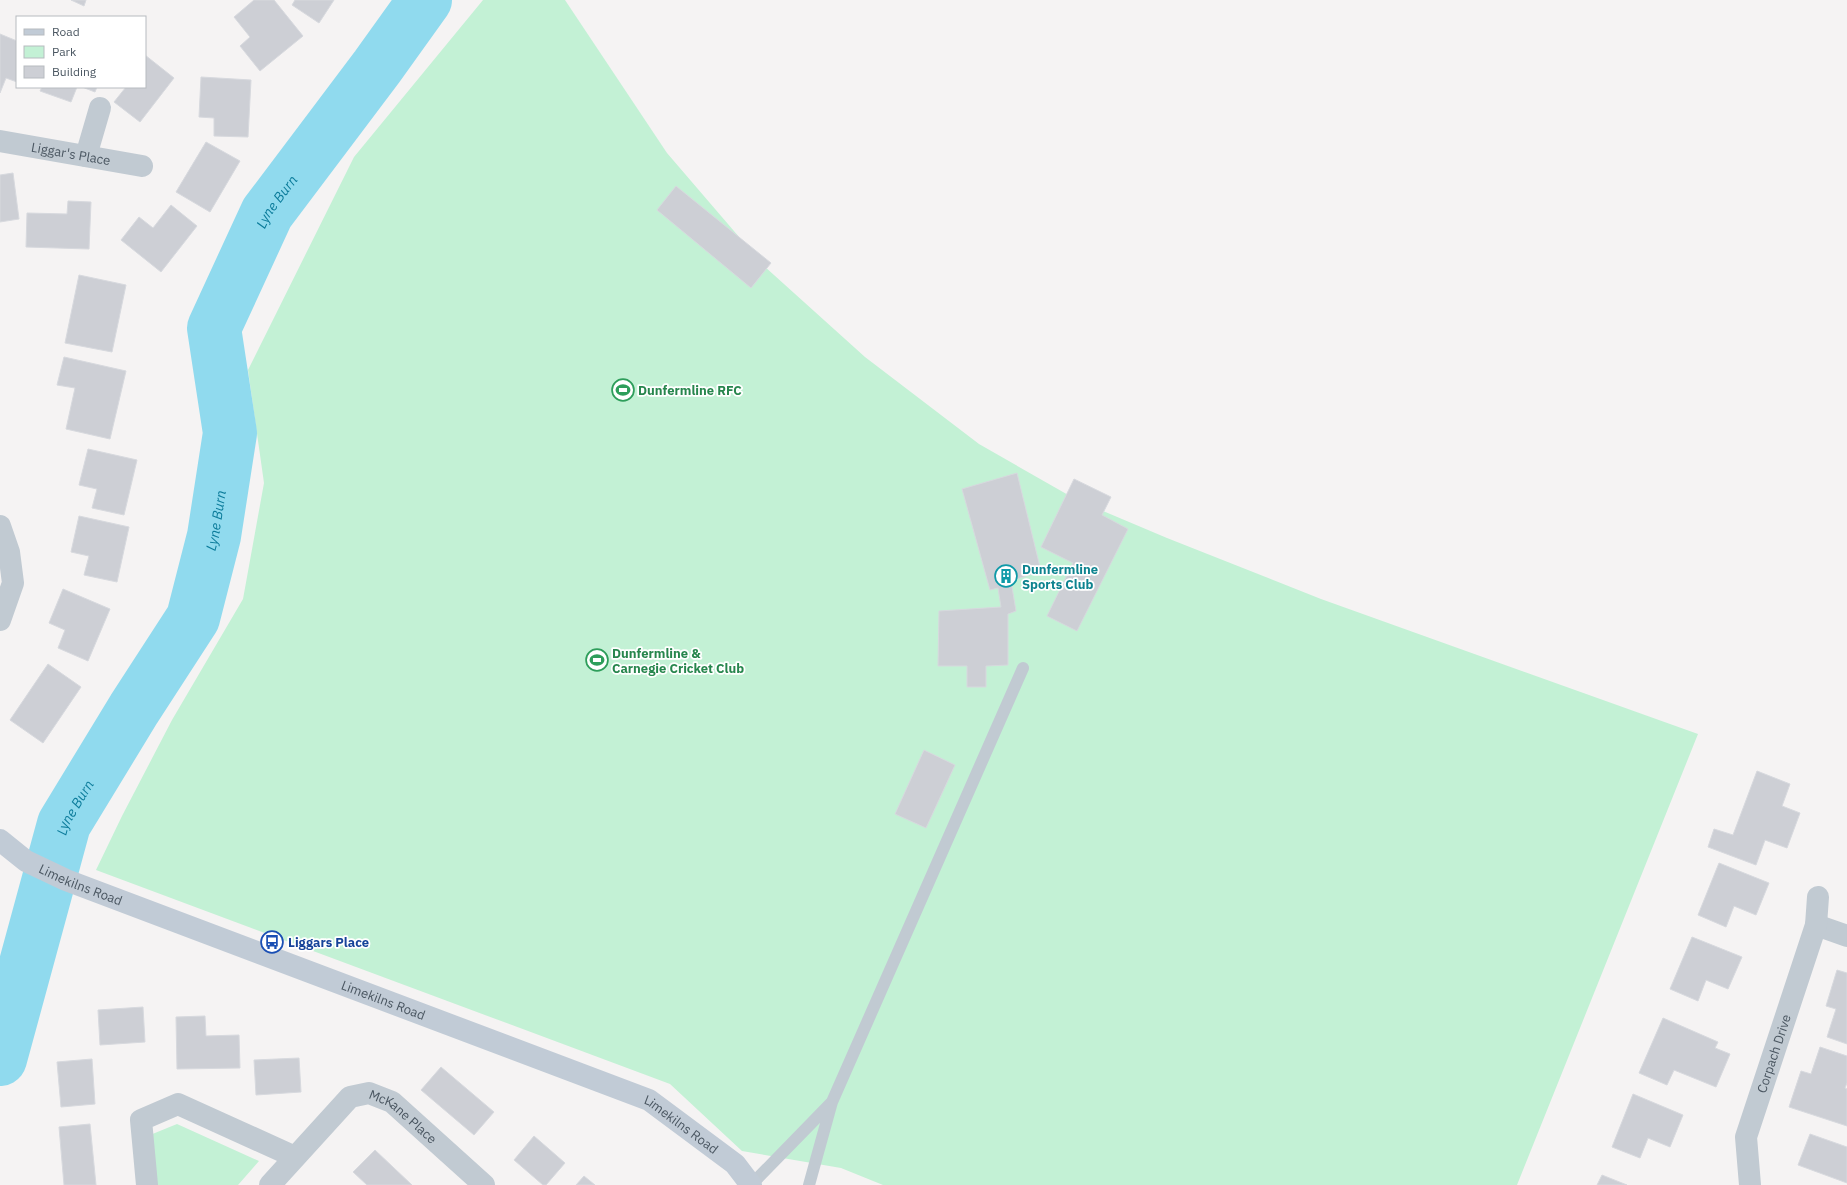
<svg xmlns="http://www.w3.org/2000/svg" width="1847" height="1185" viewBox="0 0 1847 1185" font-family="'IBM Plex Sans',sans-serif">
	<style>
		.green { fill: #c3f1d5 }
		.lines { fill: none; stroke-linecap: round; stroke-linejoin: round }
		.river { stroke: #90daee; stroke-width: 54 }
		.building { fill: #cdcfd5; stroke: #d7d9de }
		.service { stroke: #c1cad2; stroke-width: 12 }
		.minor { stroke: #c1cad2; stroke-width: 22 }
		.secondary { stroke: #c1cbd6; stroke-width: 22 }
		.labels { text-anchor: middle; stroke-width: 3.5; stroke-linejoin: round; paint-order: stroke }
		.street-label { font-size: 13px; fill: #4a5661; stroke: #fff }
		.leisure-label { font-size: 13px; font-weight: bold; fill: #27864d; stroke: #fff; text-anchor: start }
		.culture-label { font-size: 13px; font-weight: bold; fill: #0d838f; stroke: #fff; text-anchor: start }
		.transit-label { font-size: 13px; font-weight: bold; fill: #164399; stroke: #fff; text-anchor: start }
		.water-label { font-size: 14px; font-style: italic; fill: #0c7c9b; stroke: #fff }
	</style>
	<rect width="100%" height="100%" fill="#f5f3f3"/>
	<path class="green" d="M483,0h82l102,153 97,113 101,91 114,87 98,56 90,38 154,61 377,135 -181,451h-634l-42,-17 -99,-17 -72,-67 -574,-214 26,-54 50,-96 71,-121 21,-116 -16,-113 106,-213z
		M177,1124l82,37 -21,24h-83l-5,-50z"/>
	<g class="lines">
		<path class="river" id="s1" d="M0,1059l64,-235 70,-115 59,-91 21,-82 16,-103 -16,-105 53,-115 110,-146 48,-67"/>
	</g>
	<path class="building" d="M71,0h15l-2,6z
		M254,0h20l29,36 -43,35 -20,-25 10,-9 -16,-20z
		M295,0h39l-15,23 -27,-18z
		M0,34l17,7v41l-11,-4 -6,15z
		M145,55l29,23 -34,44 -26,-20 12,-15h19z
		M201,77l50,3 -3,57 -34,-1v-18l-15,-1z
		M42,87h35l-6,15 -31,-11z
		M82,87h15l-2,5z
		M206,142l34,19 -30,51 -34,-20z
		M13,173l6,46 -19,3v-47z
		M676,186l95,77 -20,25 -94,-78z
		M68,201l23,1 -2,47 -63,-2 1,-34 40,1z
		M171,205l26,21 -36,46 -40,-32 18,-23 14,11z
		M79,275l47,10 -14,67 -47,-9z
		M64,357l62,14 -16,68 -44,-10 9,-41 -18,-3z
		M88,449l49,11 -13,55 -32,-7 5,-19 -18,-4z
		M1017,473l24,98 -30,10 5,30 -8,3v51l-22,1v21h-19v-21h-29l1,-55 62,-4 -3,-19 -8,2 -28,-101z
		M1074,479l37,18 -9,18 26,14 -51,102 -30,-15 26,-53 -32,-16z
		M79,516l50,11 -12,55 -33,-7 5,-19 -18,-4z
		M63,589l47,20 -22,52 -30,-13 7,-18 -16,-7z
		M48,664l33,23 -38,56 -33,-23z
		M924,750l31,15 -29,63 -31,-14z
		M1757,771l33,13 -8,22 18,7 -13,35 -22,-8 -9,25 -48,-18 6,-18 19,6z
		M1719,863l50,20 -13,32 -22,-9 -8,21 -28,-12z
		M1692,937l50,20 -14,32 -22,-9 -8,21 -28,-12z
		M1837,970l10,3v71l-20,-7 9,-28 -10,-3z
		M143,1007l2,35 -45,3 -2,-35z
		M205,1016l1,20 33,-1 1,33 -63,1 -1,-52z
		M1663,1018l55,24 -3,6 15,6 -14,33 -42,-17 -7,15 -28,-12z
		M1820,1047l27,9v27l-2,5 2,1v37l-58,-19 12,-36 10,3z
		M299,1058l2,34 -45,3 -2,-35z
		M92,1059l3,45 -34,3 -4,-45z
		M441,1067l53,45 -20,23 -53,-45z
		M1633,1094l50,21 -13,32 -22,-9 -8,20 -28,-11z
		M90,1124l6,61h-32l-5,-58z
		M1810,1134l37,13v36l-49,-18z
		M534,1136l31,27 -19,22h-3l-29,-25z
		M375,1150l37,35h-45l-14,-13z
		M1602,1175l25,10h-30z
		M584,1176l11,9h-19z"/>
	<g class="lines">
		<path class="service" d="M751,1185l80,-82
			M809,1185l23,-83 191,-434"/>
		<g class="minor">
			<path id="s2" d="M0,141l142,25"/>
			<path d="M86,156l14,-48"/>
			<path d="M0,526l9,26 4,31 -13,37"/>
			<path d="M1816,925l31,11"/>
			<path d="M147,1185l-6,-65 37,-16 117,53"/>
			<path id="s3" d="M270,1185l80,-88 19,-4 23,9 92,83"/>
			<path id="s4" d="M1750,1185l-4,-48 70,-212 2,-28"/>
		</g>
		<path class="secondary" id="s5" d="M0,840l26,21 40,19 583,220 86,64 16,21"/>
	</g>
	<defs>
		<g id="stadium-ring" transform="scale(1.15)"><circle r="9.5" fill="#fff" stroke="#2e9e5b" stroke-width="1.5"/><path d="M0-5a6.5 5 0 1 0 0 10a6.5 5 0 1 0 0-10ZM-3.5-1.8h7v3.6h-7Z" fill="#2e9e5b"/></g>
		<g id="building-ring" transform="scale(1.15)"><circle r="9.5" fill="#fff" stroke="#0f9aa8" stroke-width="1.5"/><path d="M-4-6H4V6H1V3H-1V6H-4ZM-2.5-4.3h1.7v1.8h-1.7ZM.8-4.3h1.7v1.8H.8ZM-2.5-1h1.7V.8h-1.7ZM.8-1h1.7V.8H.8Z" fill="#0f9aa8"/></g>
		<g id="bus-ring" transform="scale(1.15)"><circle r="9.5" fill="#fff" stroke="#1a4fb4" stroke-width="1.5"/><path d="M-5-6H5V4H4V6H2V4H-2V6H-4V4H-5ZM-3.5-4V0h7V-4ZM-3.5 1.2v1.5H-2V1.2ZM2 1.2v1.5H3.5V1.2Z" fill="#1a4fb4"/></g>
	</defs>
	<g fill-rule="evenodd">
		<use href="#stadium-ring" x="623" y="390"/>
		<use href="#building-ring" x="1006" y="576"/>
		<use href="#stadium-ring" x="597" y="660"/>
		<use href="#bus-ring" x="272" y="942"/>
	</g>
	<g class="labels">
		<g class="street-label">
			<text dy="5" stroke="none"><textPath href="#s2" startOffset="72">Liggar's Place</textPath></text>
			<text dy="5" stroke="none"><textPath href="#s5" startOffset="93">Limekilns Road</textPath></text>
			<text dy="5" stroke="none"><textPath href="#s5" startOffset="417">Limekilns Road</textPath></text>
			<text dy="5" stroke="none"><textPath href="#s4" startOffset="136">Corpach Drive</textPath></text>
			<text dy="5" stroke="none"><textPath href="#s3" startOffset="180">McKane Place</textPath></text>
			<text dy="5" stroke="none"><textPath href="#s5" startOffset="741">Limekilns Road</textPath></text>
		</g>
		<g class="leisure-label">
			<text x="638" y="395">Dunfermline RFC</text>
			<text x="612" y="658">Dunfermline &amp;<tspan x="612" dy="15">Carnegie Cricket Club</tspan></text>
		</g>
		<g class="culture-label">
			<text x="1022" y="574">Dunfermline<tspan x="1022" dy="15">Sports Club</tspan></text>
		</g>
		<g class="transit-label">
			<text x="288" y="947">Liggars Place</text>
		</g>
		<g class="water-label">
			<text dy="5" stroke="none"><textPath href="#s1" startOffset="923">Lyne Burn</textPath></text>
			<text dy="5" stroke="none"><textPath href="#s1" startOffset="587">Lyne Burn</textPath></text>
			<text dy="5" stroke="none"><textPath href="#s1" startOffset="263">Lyne Burn</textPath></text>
		</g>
	</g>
	<rect x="16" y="16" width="130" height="72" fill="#ffffff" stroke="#b7bbc0"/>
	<rect x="24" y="29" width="20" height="6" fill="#c1cbd6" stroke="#b7bbc0"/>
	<text x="52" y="36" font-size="12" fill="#4a5661">Road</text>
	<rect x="24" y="46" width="20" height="12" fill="#c3f1d5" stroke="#b7bbc0"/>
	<text x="52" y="56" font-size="12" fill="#4a5661">Park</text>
	<rect x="24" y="66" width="20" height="12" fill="#cdcfd5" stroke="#b7bbc0"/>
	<text x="52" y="76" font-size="12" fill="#4a5661">Building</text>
</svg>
